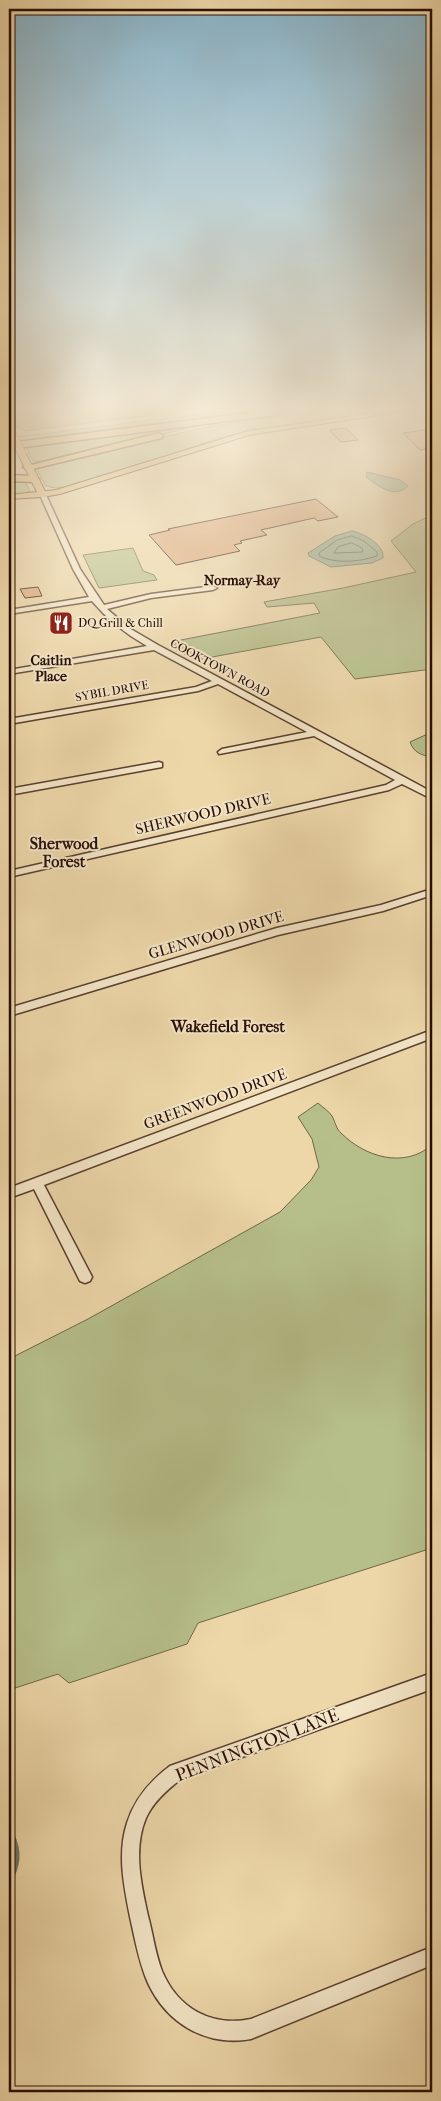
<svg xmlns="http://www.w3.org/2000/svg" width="441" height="2101" viewBox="0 0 441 2101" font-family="'IM FELL French Canon',serif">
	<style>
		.green { fill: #b6bf8a; stroke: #6f6648 }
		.water { fill: #9abaa4; stroke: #6c7565 }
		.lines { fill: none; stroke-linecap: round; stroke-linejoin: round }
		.shore { stroke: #616455; stroke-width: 1 }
		.stream { stroke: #6c7565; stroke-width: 5 }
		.building { fill: #e0aa7c; stroke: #280e06 }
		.minor-casing { stroke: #59402f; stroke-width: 3 }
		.major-casing { stroke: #280e06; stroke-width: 2 }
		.highway-casing { stroke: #280e06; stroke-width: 3 }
		.minor { fill: #f3e5c7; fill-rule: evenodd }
		.major { fill: #e6bc74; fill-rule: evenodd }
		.highway { fill: #e6bc74; fill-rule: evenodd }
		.major-bridge-casing { stroke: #280e06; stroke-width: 9; stroke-linecap: butt }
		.major-bridge { stroke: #e6bc74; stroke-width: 8 }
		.labels { text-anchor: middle; stroke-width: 4; stroke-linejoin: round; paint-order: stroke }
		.far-poi-label { font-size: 12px; fill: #280e06; stroke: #f3e5c7; text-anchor: start }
		.far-street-label { font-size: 12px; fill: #280e06; stroke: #f3e5c7 }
		.far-neighbourhood-label { font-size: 14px; font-weight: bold; fill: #280e06; stroke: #f3e5c7 }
		.street-label { font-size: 15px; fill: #280e06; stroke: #f3e5c7 }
		.neighbourhood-label { font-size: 16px; font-weight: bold; fill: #280e06; stroke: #f3e5c7 }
		.near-street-label { font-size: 18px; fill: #280e06; stroke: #f3e5c7 }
	</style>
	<rect width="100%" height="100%" fill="#edd7a9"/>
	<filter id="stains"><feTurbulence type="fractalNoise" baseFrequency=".004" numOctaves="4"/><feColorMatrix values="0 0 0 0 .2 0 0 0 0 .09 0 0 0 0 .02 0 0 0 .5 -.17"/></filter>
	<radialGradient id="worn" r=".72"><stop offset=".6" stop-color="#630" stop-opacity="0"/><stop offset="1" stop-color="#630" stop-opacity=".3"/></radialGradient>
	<path class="green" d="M9,412h167l-152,19 -9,-5z
		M217,412h50l-258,32v-6z
		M311,412h65l-143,22 -164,53 -14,1 -9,-2 -9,-16 13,-7 157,-36z
		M207,424l-162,37h-12l-6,-12 9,-4z
		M9,480l16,2 5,9 -6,3 -15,1z
		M432,515v89l-4,1 4,5v59l-77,10 -34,-42 -125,23 -25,-13 10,-7 139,-27 -6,-10 -47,4 -3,-5 79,-14 73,-16 -25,-31 22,-17z
		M133,548l10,23 11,4 3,5 -58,8 -16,-33z
		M432,732v25c-11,-2 -18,-4 -22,-15z
		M318,1103c4,4 11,8 14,13 3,5 4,13 9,17 24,24 63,36 91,12v403l-234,75 -11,21 -118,39 -11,-9 -49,16v-331l79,-40 192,-107 31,-32 8,-13 -7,-28 -14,-22z"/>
	<path class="water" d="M367,472l33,8 8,6c-12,12 -28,2 -39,-7l-3,-2z
		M352,531c11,2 33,14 31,27l-11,5 -41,4 -22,-11 -1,-3 27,-17z"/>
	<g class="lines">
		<path class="shore" d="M352,536l12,5 13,11v4c-19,6 -40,8 -58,0v-3l18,-13z
			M352,543l10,5 1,4 -29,1 4,-6z"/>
		<path class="stream" d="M9,1835h3c8,17 6,31 -3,47"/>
	</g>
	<path class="building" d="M346,428l12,12 -17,2 -12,-12z
		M432,429v19l-12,2 -17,-17z
		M316,499l22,18 -20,4 -4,-3 -53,12 6,5 -27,6 2,2 -8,2 6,6 -64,14 -27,-30 21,-5 -2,-1z
		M38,587l4,9 -17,2 -5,-9z"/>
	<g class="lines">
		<g class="minor-casing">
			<path id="minor" d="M41,494l5,1 34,74 24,36 47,-11 62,-8 4,2 -4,2 -62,8 -44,11 22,19 29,17 274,147v7l-30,-15 -13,6 -380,87v-6l377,-86 9,-5 -81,-44 -95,18 -1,-2 4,-3 85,-17 -89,-48 -20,7 -189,33v-5l187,-32 16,-6 -58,-31 -145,24v-4l138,-24c-21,-12 -40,-27 -55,-45l-83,13v-4l80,-13 -16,-28 -33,-74z
				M159,762l3,1v4l-153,28v-6z
				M432,889v6l-49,16 -105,24 -269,81v-8l268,-80 104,-23z
				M432,1030v8l-388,147 46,88 2,4 -2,4 -5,2 -5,-2 -46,-92 -25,9v-10z
				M432,1673v16l-251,90c-13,10 -28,23 -35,39 -13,31 -5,66 2,98 5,18 7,37 14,55 16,38 50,56 89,48l181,-72v18l-181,74c-44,8 -84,-15 -103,-56 -9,-20 -13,-44 -18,-66 -6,-31 -13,-63 -3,-94 8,-25 23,-42 43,-57z"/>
		</g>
		<g class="major-casing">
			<path id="major" d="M381,412h18l-150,23 -189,59 -17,3 -34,2v-4l28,-3 -19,-38 4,-2 4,2 19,37 11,-1 192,-59z"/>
		</g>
		<g class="highway-casing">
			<path id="highway" d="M257,412h23l-4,3 -267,34v-6z
				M159,433l4,3 -1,2 -134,32 -5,-3z
				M9,475l25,1 5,3 -5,3 -25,-1z"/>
		</g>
		<use href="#minor" class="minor"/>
		<use href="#major" class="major"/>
		<use href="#highway" class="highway"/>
		<g class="major-bridge-casing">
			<path id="major-bridge" d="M9,427l13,27"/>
		</g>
		<use href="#major-bridge" class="major-bridge"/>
	</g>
	<linearGradient id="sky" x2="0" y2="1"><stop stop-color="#89b6cd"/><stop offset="0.58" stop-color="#f7edd8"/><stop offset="1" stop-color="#f7edd8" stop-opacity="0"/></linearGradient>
	<rect width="441" height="706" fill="url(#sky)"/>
	<defs>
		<g id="restaurant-square" transform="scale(1.25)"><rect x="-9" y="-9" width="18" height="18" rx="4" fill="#8f2418" stroke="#f3e5c7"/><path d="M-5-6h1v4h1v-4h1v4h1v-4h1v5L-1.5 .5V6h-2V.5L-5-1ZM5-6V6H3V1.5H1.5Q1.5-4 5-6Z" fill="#fff"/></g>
	</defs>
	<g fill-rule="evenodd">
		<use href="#restaurant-square" x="61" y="623"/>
	</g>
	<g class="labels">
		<g class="far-poi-label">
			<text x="78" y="627">DQ Grill &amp; Chill</text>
		</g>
		<g class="far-street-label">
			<text transform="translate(220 668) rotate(28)" y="4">COOKTOWN ROAD</text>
			<text transform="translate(112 691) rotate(-10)" y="4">SYBIL DRIVE</text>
		</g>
		<g class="far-neighbourhood-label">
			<text x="242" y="585">Normay-Ray</text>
			<text x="51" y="665">Caitlin<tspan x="51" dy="16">Place</tspan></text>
		</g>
		<g class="street-label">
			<text transform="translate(203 814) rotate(-13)" y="5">SHERWOOD DRIVE</text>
			<text transform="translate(216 935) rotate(-16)" y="5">GLENWOOD DRIVE</text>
			<text transform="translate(215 1099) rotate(-20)" y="5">GREENWOOD DRIVE</text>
		</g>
		<g class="neighbourhood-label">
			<text x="64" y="849">Sherwood<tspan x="64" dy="18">Forest</tspan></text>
			<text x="228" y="1032">Wakefield Forest</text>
		</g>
		<g class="near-street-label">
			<text transform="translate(257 1745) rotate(-21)" y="6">PENNINGTON LANE</text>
		</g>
	</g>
	<rect width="441" height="2101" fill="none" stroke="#edd7a9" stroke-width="30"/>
	<rect x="10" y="10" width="421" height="2081" fill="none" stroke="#280e06" stroke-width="2.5"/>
	<rect x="15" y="15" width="411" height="2071" fill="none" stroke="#280e06"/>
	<rect width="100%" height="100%" filter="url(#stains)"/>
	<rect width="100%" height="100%" fill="url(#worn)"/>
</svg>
